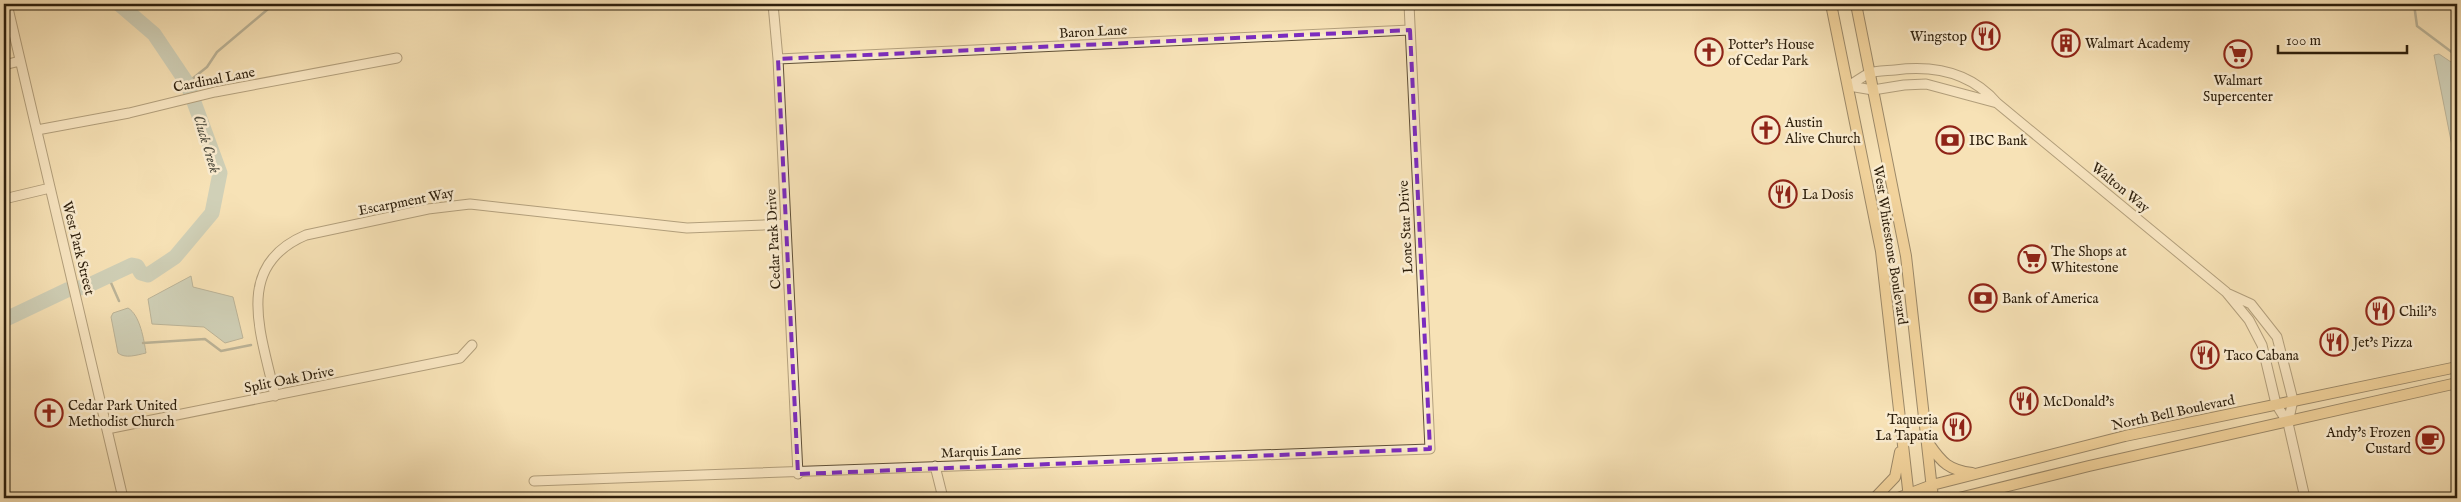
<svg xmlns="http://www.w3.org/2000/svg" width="2461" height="502" viewBox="0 0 2461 502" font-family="'IM FELL English',serif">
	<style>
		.water { fill: #a1bbb9; stroke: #737d74 }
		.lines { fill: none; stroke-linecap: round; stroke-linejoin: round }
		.stream { stroke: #737d74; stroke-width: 2.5 }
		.river { stroke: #a1bbb9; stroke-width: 15 }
		.minor-casing { stroke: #605037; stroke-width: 11 }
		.major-casing { stroke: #2d1f0c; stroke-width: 12 }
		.minor { stroke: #faecd0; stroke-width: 9 }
		.major { stroke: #ecc17c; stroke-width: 10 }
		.marked { fill: none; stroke: #7b2cbf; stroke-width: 4; stroke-dasharray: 10 6; stroke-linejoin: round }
		.labels { text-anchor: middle; stroke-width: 5; stroke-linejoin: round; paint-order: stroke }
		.street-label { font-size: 14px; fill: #2d1f0c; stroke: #faecd0 }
		.poi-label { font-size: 14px; fill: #2d1f0c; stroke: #faecd0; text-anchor: start }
		.water-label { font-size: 15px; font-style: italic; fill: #504e40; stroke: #faecd0 }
	</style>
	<rect width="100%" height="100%" fill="#f7e2b7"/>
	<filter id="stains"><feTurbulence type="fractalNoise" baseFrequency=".004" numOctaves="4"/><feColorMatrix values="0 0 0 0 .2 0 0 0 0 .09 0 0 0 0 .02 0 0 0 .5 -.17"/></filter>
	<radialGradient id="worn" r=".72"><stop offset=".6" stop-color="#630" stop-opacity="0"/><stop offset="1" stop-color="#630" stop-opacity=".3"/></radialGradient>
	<path class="water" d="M2439,54l18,12v77h-2l2,28 -23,-116z
		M191,276l2,11 40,10 10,41 -18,5 -21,-16 -52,-3 -4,-25z
		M128,308c12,7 16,32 18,45 -9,2 -21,6 -28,0l-7,-36 2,-4z"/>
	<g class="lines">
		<path class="stream" d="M2414,4l3,22 40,30
			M187,83l20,-16 10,-15 57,-48
			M108,276l11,25
			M143,343l62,-4 16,12 30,-6"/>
		<path class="river" d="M4,320l63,-30 18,-3 47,-22 5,1 4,7 7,2 27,-18 37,-44 8,-40 -33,-90 -33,-49 -35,-30"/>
		<g class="minor-casing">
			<path id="minor" d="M7,4l116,494
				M773,4l5,55 20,415
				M778,59l632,-29
				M4,65l16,-4
				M1849,86c6,-4 13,-9 19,-12 8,-4 19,-3 27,-4 39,-5 76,3 102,33l229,189 23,28 13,25 14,59 12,19 17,75
				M1849,86l24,4 31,-5 22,-1 71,19
				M37,130l92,-17 86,-21 182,-34
				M4,199l46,-11
				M2229,294l22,10 26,33 16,63 -5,23
				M275,396c-13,-61 -43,-130 31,-161l122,-26 42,-5 217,24 99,-4
				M107,429l353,-71 12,-13
				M935,466l8,32
				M534,481c298,-8 597,-22 896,-32l-21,-445"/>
		</g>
		<g class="major-casing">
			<path id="major" d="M1831,4l50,247 28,247
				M1856,4l50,252 27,242
				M1929,444c13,19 20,26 43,29
				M1875,498l20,-21 5,-25
				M1898,498l34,-13 193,-49 332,-69
				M1959,498l130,-32 368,-83"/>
		</g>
		<use href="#minor" class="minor"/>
		<use href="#major" class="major"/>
	</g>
	<path d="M0 0H2461V502H0ZM1410,30l20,419 -632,25 -20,-415z" fill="#f7e2b7" fill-opacity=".55" fill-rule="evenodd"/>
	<path class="marked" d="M1410,30l20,419 -632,25 -20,-415z"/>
	<defs>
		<g id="restaurant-ring" transform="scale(1.4375)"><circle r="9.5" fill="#faecd0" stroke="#8f2418" stroke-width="1.5"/><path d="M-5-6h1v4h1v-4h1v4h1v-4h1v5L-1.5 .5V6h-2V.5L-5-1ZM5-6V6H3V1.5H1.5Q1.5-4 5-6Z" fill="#8f2418"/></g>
		<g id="building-ring" transform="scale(1.4375)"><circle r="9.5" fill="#faecd0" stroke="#8f2418" stroke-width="1.5"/><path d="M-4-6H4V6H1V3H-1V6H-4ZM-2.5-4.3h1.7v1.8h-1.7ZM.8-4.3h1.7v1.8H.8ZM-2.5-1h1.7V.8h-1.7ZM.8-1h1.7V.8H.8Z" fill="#8f2418"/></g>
		<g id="church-ring" transform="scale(1.4375)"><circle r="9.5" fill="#faecd0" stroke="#8f2418" stroke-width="1.5"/><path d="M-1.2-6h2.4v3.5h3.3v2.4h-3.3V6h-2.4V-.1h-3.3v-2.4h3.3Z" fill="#8f2418"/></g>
		<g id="supermarket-ring" transform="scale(1.4375)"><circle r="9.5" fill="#faecd0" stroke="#8f2418" stroke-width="1.5"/><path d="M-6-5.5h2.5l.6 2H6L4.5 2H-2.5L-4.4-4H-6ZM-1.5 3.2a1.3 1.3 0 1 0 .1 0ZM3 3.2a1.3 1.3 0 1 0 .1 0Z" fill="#8f2418"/></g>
		<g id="bank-ring" transform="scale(1.4375)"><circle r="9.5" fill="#faecd0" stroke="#8f2418" stroke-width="1.5"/><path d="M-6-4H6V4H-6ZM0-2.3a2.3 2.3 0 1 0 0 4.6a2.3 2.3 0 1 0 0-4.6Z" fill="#8f2418"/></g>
		<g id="cafe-ring" transform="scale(1.4375)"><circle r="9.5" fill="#faecd0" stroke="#8f2418" stroke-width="1.5"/><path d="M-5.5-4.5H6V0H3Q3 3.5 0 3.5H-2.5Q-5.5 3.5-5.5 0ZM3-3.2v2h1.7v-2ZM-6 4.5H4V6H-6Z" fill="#8f2418"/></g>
	</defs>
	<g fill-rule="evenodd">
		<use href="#restaurant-ring" x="1986" y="36"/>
		<use href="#building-ring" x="2066" y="43"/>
		<use href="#church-ring" x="1709" y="52"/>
		<use href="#supermarket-ring" x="2238" y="54"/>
		<use href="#church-ring" x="1766" y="130"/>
		<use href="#bank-ring" x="1950" y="140"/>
		<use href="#restaurant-ring" x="1783" y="194"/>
		<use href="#supermarket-ring" x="2032" y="259"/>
		<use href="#bank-ring" x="1983" y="298"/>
		<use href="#restaurant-ring" x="2380" y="311"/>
		<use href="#restaurant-ring" x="2334" y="342"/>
		<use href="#restaurant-ring" x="2205" y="355"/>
		<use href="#restaurant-ring" x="2024" y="401"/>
		<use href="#church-ring" x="49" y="413"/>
		<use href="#restaurant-ring" x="1957" y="427"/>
		<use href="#cafe-ring" x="2430" y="440"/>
	</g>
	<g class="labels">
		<g class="street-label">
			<text transform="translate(1093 31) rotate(-3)" y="5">Baron Lane</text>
			<text transform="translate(214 79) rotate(-11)" y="5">Cardinal Lane</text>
			<text transform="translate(2121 187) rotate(39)" y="5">Walton Way</text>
			<text transform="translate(406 201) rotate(-11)" y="5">Escarpment Way</text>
			<text transform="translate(1405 227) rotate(-93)" y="5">Lone Star Drive</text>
			<text transform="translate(773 239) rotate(-93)" y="5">Cedar Park Drive</text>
			<text transform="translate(1891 245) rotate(81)" y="5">West Whitestone Boulevard</text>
			<text transform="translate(79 248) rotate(76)" y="5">West Park Street</text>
			<text transform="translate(289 379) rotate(-11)" y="5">Split Oak Drive</text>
			<text transform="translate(2173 412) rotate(-12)" y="5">North Bell Boulevard</text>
			<text transform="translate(981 451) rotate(-2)" y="5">Marquis Lane</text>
		</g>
		<g class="poi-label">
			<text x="1967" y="41" text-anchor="end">Wingstop</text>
			<text x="2085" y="48">Walmart Academy</text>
			<text x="1728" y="49">Potter's House<tspan x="1728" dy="16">of Cedar Park</tspan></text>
			<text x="2238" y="85" text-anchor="middle">Walmart<tspan x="2238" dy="16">Supercenter</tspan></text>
			<text x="1785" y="127">Austin<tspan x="1785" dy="16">Alive Church</tspan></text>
			<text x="1969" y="145">IBC Bank</text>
			<text x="1802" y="199">La Dosis</text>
			<text x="2051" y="256">The Shops at<tspan x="2051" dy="16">Whitestone</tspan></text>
			<text x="2002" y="303">Bank of America</text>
			<text x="2399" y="316">Chili's</text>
			<text x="2353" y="347">Jet's Pizza</text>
			<text x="2224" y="360">Taco Cabana</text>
			<text x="2043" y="406">McDonald's</text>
			<text x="68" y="410">Cedar Park United<tspan x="68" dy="16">Methodist Church</tspan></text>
			<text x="1938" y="424" text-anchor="end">Taqueria<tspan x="1938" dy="16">La Tapatia</tspan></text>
			<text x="2411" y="437" text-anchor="end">Andy's Frozen<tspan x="2411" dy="16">Custard</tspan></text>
		</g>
		<g class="water-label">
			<text transform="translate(207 144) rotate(73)" y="5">Cluck Creek</text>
		</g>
	</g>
	<rect width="2461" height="502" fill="none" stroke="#f7e2b7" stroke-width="20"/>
	<rect x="5" y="5" width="2451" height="492" fill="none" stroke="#2d1f0c" stroke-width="2.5"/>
	<rect x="10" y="10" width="2441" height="482" fill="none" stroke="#2d1f0c"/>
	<path d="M2278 45v8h129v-8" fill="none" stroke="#2d1f0c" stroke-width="2.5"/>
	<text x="2286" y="45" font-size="15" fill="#2d1f0c" stroke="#faecd0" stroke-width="4" paint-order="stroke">100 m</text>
	<rect width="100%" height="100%" filter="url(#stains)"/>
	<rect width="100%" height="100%" fill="url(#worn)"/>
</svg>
